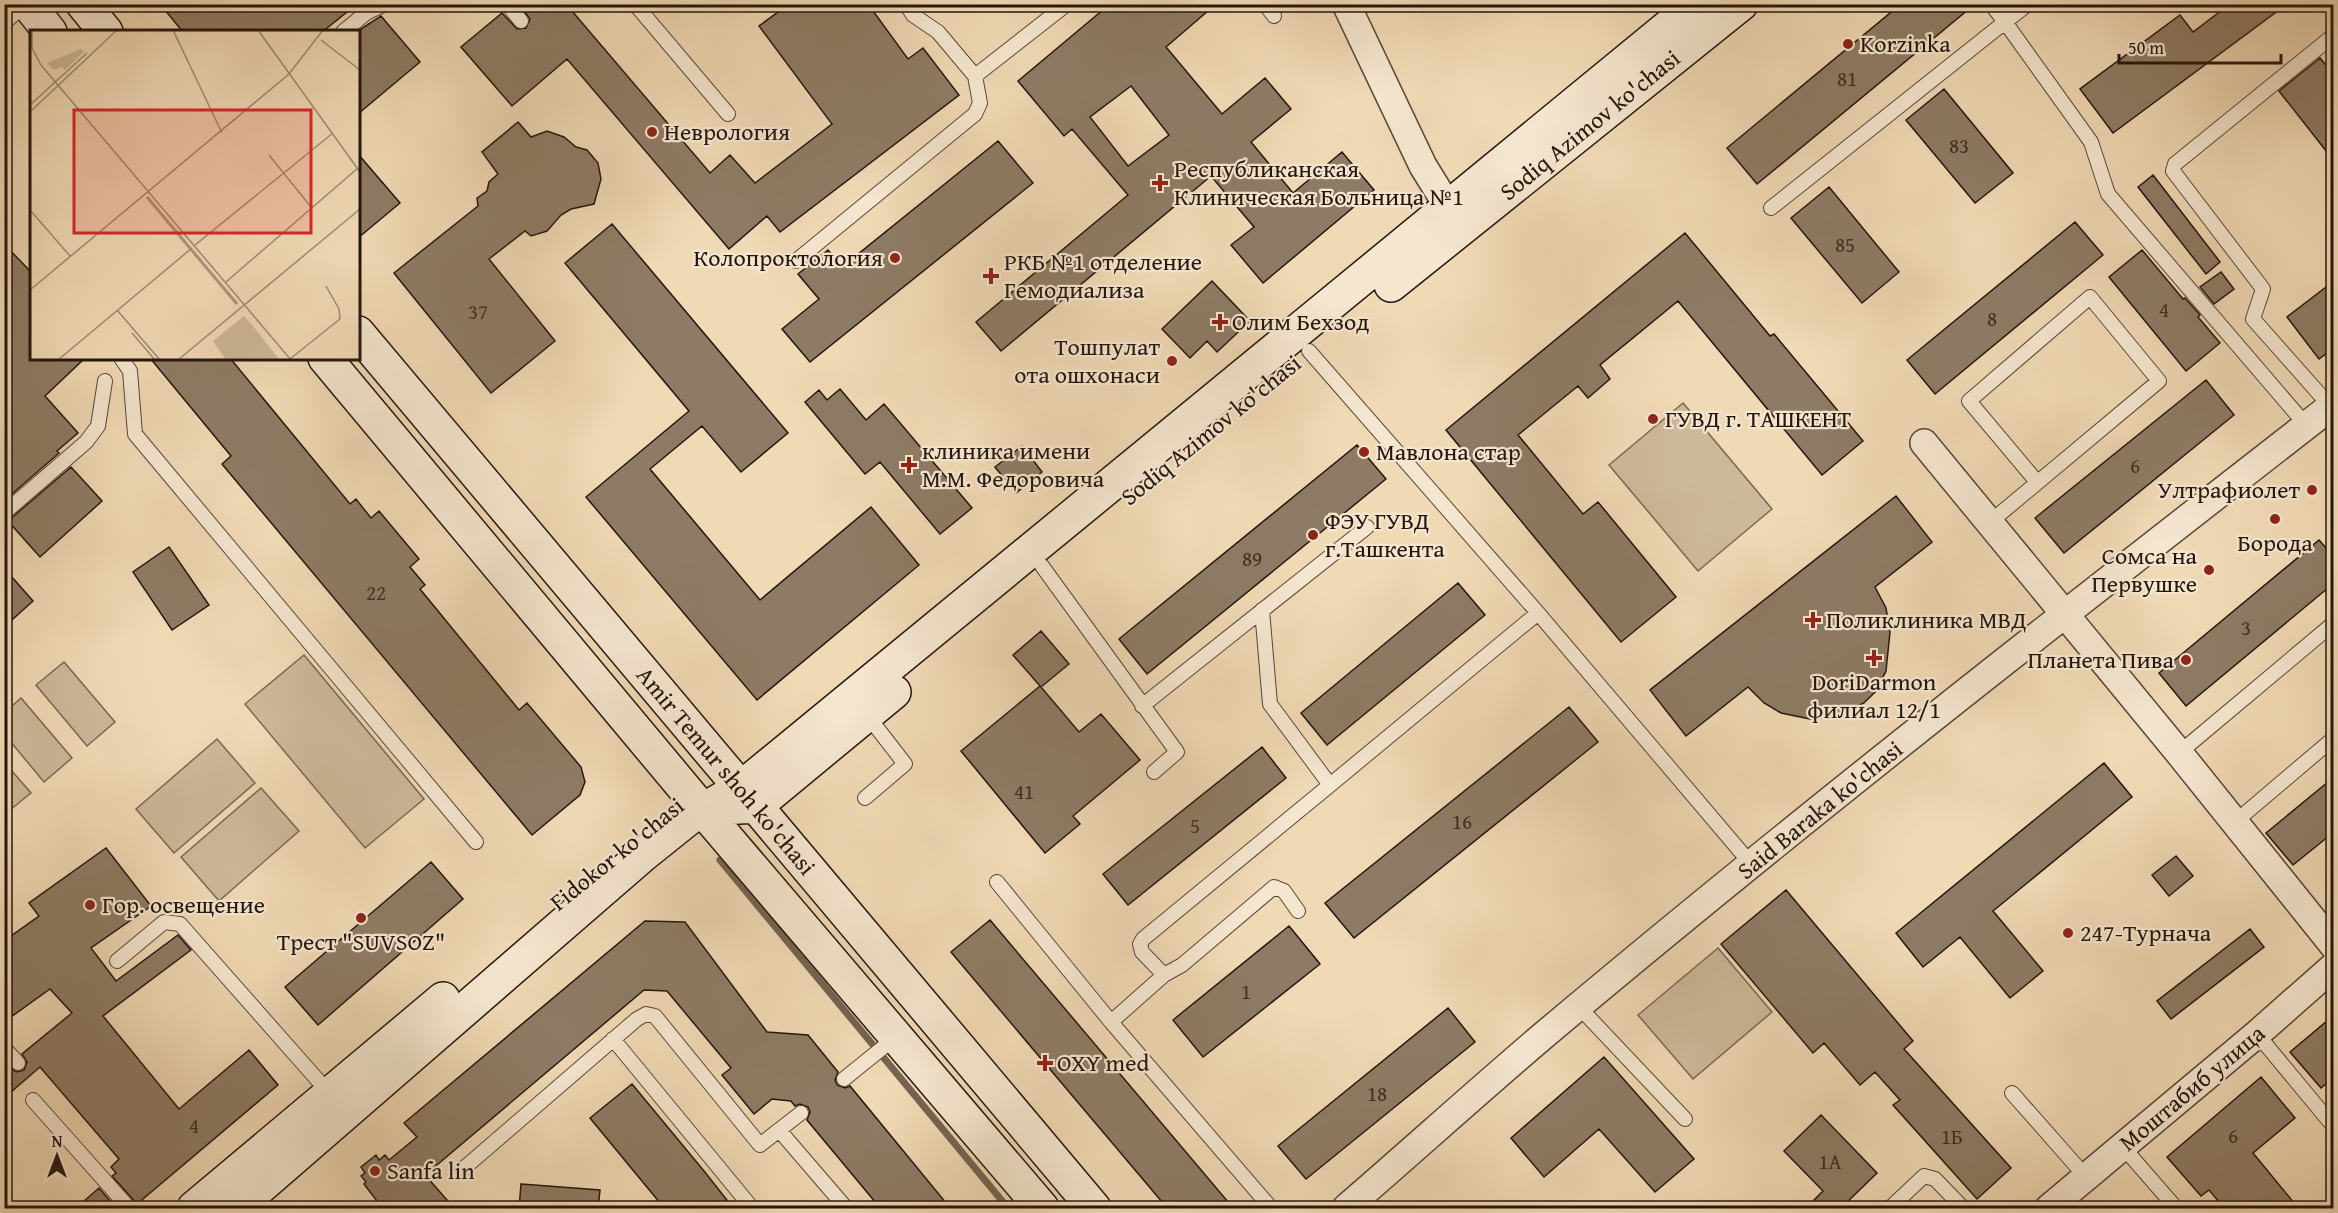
<svg xmlns="http://www.w3.org/2000/svg" width="2338" height="1213" viewBox="0 0 2338 1213" font-family="'Gentium Book Plus',serif">
	<style>
		.green { fill: #cdb899; stroke: #786754; stroke-width: 1.5 }
		.lines { fill: none; stroke-linecap: round; stroke-linejoin: round }
		.stream { stroke: #756350; stroke-width: 7 }
		.building { fill: #8e7b65; stroke: #24160e; stroke-width: 1.5; fill-rule: evenodd }
		.lane-casing { stroke: #574738; stroke-width: 16 }
		.street-casing { stroke: #574738; stroke-width: 30 }
		.secondary-casing { stroke: #24160e; stroke-width: 36 }
		.lane { stroke: #f5e6cf; stroke-width: 14 }
		.street { stroke: #f5e6cf; stroke-width: 27 }
		.secondary { stroke: #f5e6cf; stroke-width: 33 }
		.poi-dot { fill: #8f2418; stroke: #f5e6cf; stroke-width: 2 }
		.labels { text-anchor: middle; stroke-width: 4.5; stroke-linejoin: round; paint-order: stroke }
		.number-label { font-size: 21px; fill: #3e2f24 }
		.poi-label { font-size: 24px; fill: #24160e; stroke: #f5e6cf; text-anchor: start }
		.street-label { font-size: 24px; fill: #24160e; stroke: #f5e6cf }
		.inset-river { fill: none; stroke: #ab977c; stroke-width: 3 }
		.inset-road { fill: none; stroke: #9e8b72; stroke-width: 1.5 }
		.view { fill: #d62828; fill-opacity: 0.15; stroke: #d62828; stroke-width: 3 }
		.inset-edge { fill: none; stroke: #24160e; stroke-width: 3 }
	</style>
	<rect width="100%" height="100%" fill="#f0d9b5"/>
	<filter id="stains"><feTurbulence type="fractalNoise" baseFrequency=".00333" numOctaves="4"/><feColorMatrix values="0 0 0 0 .2 0 0 0 0 .09 0 0 0 0 .02 0 0 0 .5 -.17"/></filter>
	<radialGradient id="worn" r=".72"><stop offset=".6" stop-color="#630" stop-opacity="0"/><stop offset="1" stop-color="#630" stop-opacity=".3"/></radialGradient>
	<path class="green" d="M1683,403l89,106 -74,62 -89,-106z
		M304,655l120,144 -59,49 -120,-144z
		M64,662l51,60 -28,24 -51,-61z
		M21,698l51,60 -28,24 -39,-47v-23z
		M217,739l38,44 -81,70 -38,-44z
		M4,762l27,31 -26,21h-1z
		M261,788l38,43 -80,70 -38,-44z
		M1718,948l54,64 -79,67 -55,-64z"/>
	<g class="lines">
		<path class="stream" d="M720,860l288,348"/>
	</g>
	<path class="building" d="M160,4h197l-35,28h-139z
		M519,4h47l144,169 20,-18 25,28 77,-59 -73,-98 30,-22h79l40,55 15,-11 36,47 -179,137 -13,-16 -38,33 -162,-190 -55,47 -51,-59 41,-34 15,16 9,-1 4,-9z
		M1110,4h106l-50,43 56,67 43,-36 26,31 -40,33 42,51 49,-41 32,38 -111,93 -32,-38 23,-18 -43,-51 -210,175 -25,-29 152,-127 -56,-66 -8,7 -46,-55zM1131,86l38,49 -41,31 -38,-49z
		M1901,4h74l-218,180 -30,-36z
		M2230,4h57l-174,129 -33,-44 100,-74 13,17z
		M381,16l39,46 -62,52v-83z
		M2320,58l14,17v86l-55,-70z
		M1944,89l69,84 -38,30 -69,-83z
		M518,122l13,15 16,-6 17,6 12,10 11,3 11,13 3,16 -7,25 -23,5 -10,6 -14,16 -16,5 -6,-5 -36,28 66,82 -64,52 -97,-120 84,-67 -1,-8 10,-7 2,-9 9,-8 -16,-22z
		M998,141l35,42 -223,179 -28,-33 37,-30 -21,-25 30,-24 14,17z
		M358,154l42,49 -42,35z
		M2153,175l67,87 -14,12 -68,-87z
		M1829,187l70,85 -37,31 -71,-85z
		M2075,222l28,33 -168,139 -28,-34z
		M612,224l176,209 -47,39 -39,-46 -52,43 110,131 111,-93 48,58 -162,135 -171,-203 103,-86 -124,-148z
		M1685,233l85,103 4,-2 89,107 -41,34 -144,-174 -78,64 10,14 -22,19 -10,-12 -60,49 65,79 15,-12 78,95 -55,45 -175,-212z
		M4,244l28,29v85h53l-40,38 33,37 -21,18 2,2 -55,48z
		M2142,250l41,49 2,-1 15,17 -2,2 22,26 -34,28 -77,-94z
		M2221,272l13,17 -20,15 -14,-17z
		M1212,281l38,40 -33,31 -10,-11 -17,17 -28,-29z
		M2334,281v67l-15,11 -32,-42z
		M150,358h80l120,146 6,-5 15,19 8,-7 40,48 -9,8 15,18 -5,4 99,121 8,-7 54,64 4,15 -5,13 -48,40 -310,-371 9,-8z
		M2206,380l28,35 -170,138 -29,-35z
		M840,389l26,31 18,-16 88,104 -32,26 -60,-72 -15,12 -60,-72 14,-12 8,10z
		M1357,445l29,34 -239,195 -28,-35z
		M1022,446l20,26 -26,21 -21,-26z
		M71,467l31,34 -62,56 -32,-36z
		M1896,496l36,46 -57,45 11,21 4,24 -4,39 -10,20 -12,12 -25,13 -29,3 -29,-6 -17,-10 -16,-16 -62,49 -36,-46z
		M2319,540l15,17v26l-148,123 -27,-33z
		M169,547l40,58 -37,25 -39,-58z
		M4,568l29,33 -29,26z
		M1458,583l27,32 -158,130 -26,-32z
		M1041,631l28,33 -28,23 38,45 22,-18 39,46 -67,56 7,8 -35,29 -84,-102 79,-65 -27,-31z
		M1569,707l29,35 -244,196 -29,-35z
		M1262,747l24,31 -158,127 -25,-31z
		M2104,763l28,34 -139,114 50,60 -33,27 -50,-61 -37,30 -27,-34z
		M2334,777v55l-41,33 -27,-32z
		M106,848l45,58 -60,42 25,33 62,-46 13,15 -88,66 76,93 70,-59 29,35 -141,119 -25,-28 4,-3 -5,-6 8,-8 -79,-92 -36,31v-30l4,-3 8,7 8,-2 3,-8 -5,-8 50,-41 -22,-24 -46,33v-81l35,-25 -10,-13z
		M2176,856l17,20 -24,20 -17,-21z
		M431,862l32,37 -145,126 -33,-38z
		M1786,890l127,151 -9,8 107,119 -34,31 -84,-94 7,-5 -25,-28 -15,13 -36,-42 -11,10 -92,-109z
		M990,920l244,289h-66l-217,-257z
		M645,921l40,1 82,110 41,3 30,37 -3,8 2,5 8,3 5,-2 101,123h-70l-74,-89 3,-8 -2,-5 -8,-3 -5,2 -4,-5 -19,-2 -18,15 -32,-39 9,-7 -64,-77 -23,-1 -219,185 30,34h-72l-19,-25 2,-2 -5,-6 4,-3 -4,-6 15,-12 3,5 6,-5 4,5 28,-23 -13,-14z
		M1289,926l31,38 -117,93 -30,-37z
		M2250,929l14,18 -93,72 -14,-18z
		M1448,1008l27,34 -169,137 -28,-33z
		M2334,1015v62l-13,11 -31,-36z
		M1604,1057l90,102 -39,33 -56,-63 -55,48 -33,-39z
		M2261,1077l34,41 -42,35 46,56h-74l-16,-19 -8,6 -34,-39z
		M632,1084l72,87 30,38h-69l-75,-91z
		M1821,1115l56,58 -37,36h-35l18,-18 -39,-40z
		M521,1184l79,6 -2,19h-79z
		M99,1188l18,21h-42z"/>
	<g class="lines">
		<g class="lane-casing">
			<path id="lane" d="M507,4l14,17
				M635,4l93,110
				M1265,4l9,12
				M2028,4l-23,18 86,120 17,52 198,231
				M4,23l22,-19
				M343,32l23,-19 19,-9
				M975,76l92,-72
				M1771,208l234,-186 -14,-18
				M796,261l179,-147 5,-11 -5,-27 -37,-44 -25,-17 -7,-11
				M1309,351l229,262 214,252
				M121,358l9,13 5,63 341,408
				M2330,406l-77,-87 10,-30 -90,-118 2,-7 159,-129
				M4,513l82,-71 12,-16 7,-45
				M1989,523l170,-142 -69,-84 -121,104 68,81
				M1042,566l135,186 -23,20
				M1142,706l225,-179
				M2179,753l155,-130
				M1330,785l208,-172
				M865,798l40,-34 -38,-49
				M2235,822l99,-84
				M997,882l114,140 160,186
				M117,961l47,-39 16,2 150,170
				M1164,975l18,-10 92,-78 10,4 14,20
				M1579,1007l106,112
				M1111,1022l53,-47 -22,-23 -2,-8 3,-5 187,-154 -60,-81 -8,-94
				M2257,1034l73,88 4,1
				M613,1039l139,169
				M4,1048l14,15
				M844,1079l52,-42
				M2012,1093l74,84
				M33,1100l96,108
				M779,1130l22,-17
				M2123,1147l53,61
				M463,1169l174,-150 9,-5 9,2 105,129 19,-15 67,78
				M1890,1208l34,-32 11,3 28,29"/>
		</g>
		<g class="street-casing">
			<path id="street" d="M1346,4l77,162 26,42 13,14
				M1924,443l255,310 155,193
				M1346,1208c66,-57 131,-116 198,-173 258,-217 524,-424 790,-631
				M2049,1208l208,-174 77,-68"/>
		</g>
		<g class="secondary-casing">
			<path id="secondary" d="M28,4l22,28
				M83,4l23,28
				M1391,285l350,-281
				M358,333l736,875
				M325,358l365,437 352,413
				M723,808l33,-2 138,-114
				M194,1208l249,-209
				M236,1208l408,-354 45,-36 52,-30 955,-784"/>
		</g>
		<use href="#lane" class="lane"/>
		<use href="#street" class="street"/>
		<use href="#secondary" class="secondary"/>
	</g>
	<g class="poi-dot">
		<circle cx="1848" cy="44" r="6"/>
		<circle cx="652" cy="132" r="6"/>
		<path d="M1157 174h6v6h6v6h-6v6h-6v-6h-6v-6h6z"/>
		<circle cx="895" cy="258" r="6"/>
		<path d="M988 267h6v6h6v6h-6v6h-6v-6h-6v-6h6z"/>
		<path d="M1217 313h6v6h6v6h-6v6h-6v-6h-6v-6h6z"/>
		<circle cx="1172" cy="361" r="6"/>
		<circle cx="1653" cy="419" r="6"/>
		<circle cx="1364" cy="452" r="6"/>
		<path d="M906 456h6v6h6v6h-6v6h-6v-6h-6v-6h6z"/>
		<circle cx="2312" cy="490" r="6"/>
		<circle cx="2275" cy="519" r="6"/>
		<circle cx="1313" cy="535" r="6"/>
		<circle cx="2209" cy="570" r="6"/>
		<path d="M1810 611h6v6h6v6h-6v6h-6v-6h-6v-6h6z"/>
		<path d="M1871 649h6v6h6v6h-6v6h-6v-6h-6v-6h6z"/>
		<circle cx="2186" cy="660" r="6"/>
		<circle cx="90" cy="905" r="6"/>
		<circle cx="361" cy="918" r="6"/>
		<circle cx="2068" cy="933" r="6"/>
		<path d="M1042 1054h6v6h6v6h-6v6h-6v-6h-6v-6h6z"/>
		<circle cx="375" cy="1171" r="6"/>
	</g>
	<g class="labels">
		<g class="number-label">
			<text x="1847" y="86">81</text>
			<text x="1959" y="153">83</text>
			<text x="1845" y="252">85</text>
			<text x="2164" y="317">4</text>
			<text x="478" y="319">37</text>
			<text x="1992" y="326">8</text>
			<text x="2135" y="473">6</text>
			<text x="1252" y="566">89</text>
			<text x="376" y="600">22</text>
			<text x="2246" y="635">3</text>
			<text x="1024" y="799">41</text>
			<text x="1462" y="829">16</text>
			<text x="1195" y="833">5</text>
			<text x="1246" y="999">1</text>
			<text x="1377" y="1101">18</text>
			<text x="194" y="1133">4</text>
			<text x="2233" y="1143">6</text>
			<text x="1952" y="1144">1Б</text>
			<text x="1830" y="1169">1A</text>
		</g>
		<g class="poi-label">
			<text x="1860" y="52">Korzinka</text>
			<text x="664" y="140">Неврология</text>
			<text x="1174" y="177">Республиканская<tspan x="1174" dy="28">Клиническая Больница №1</tspan></text>
			<text x="883" y="266" text-anchor="end">Колопроктология</text>
			<text x="1004" y="270">РКБ №1 отделение<tspan x="1004" dy="28">Гемодиализа</tspan></text>
			<text x="1232" y="330">Олим Бехзод</text>
			<text x="1160" y="355" text-anchor="end">Тошпулат<tspan x="1160" dy="28">ота ошхонаси</tspan></text>
			<text x="1665" y="427">ГУВД г. ТАШКЕНТ</text>
			<text x="922" y="459">клиника имени<tspan x="922" dy="28">М.М. Федоровича</tspan></text>
			<text x="1376" y="460">Мавлона стар</text>
			<text x="2300" y="498" text-anchor="end">Ултрафиолет</text>
			<text x="1325" y="529">ФЭУ ГУВД<tspan x="1325" dy="28">г.Ташкента</tspan></text>
			<text x="2275" y="551" text-anchor="middle">Борода</text>
			<text x="2197" y="564" text-anchor="end">Сомса на<tspan x="2197" dy="28">Первушке</tspan></text>
			<text x="1826" y="628">Поликлиника МВД</text>
			<text x="2174" y="668" text-anchor="end">Планета Пива</text>
			<text x="1874" y="690" text-anchor="middle">DoriDarmon<tspan x="1874" dy="28">филиал 12/1</tspan></text>
			<text x="102" y="913">Гор. освещение</text>
			<text x="2080" y="941">247-Турнача</text>
			<text x="361" y="950" text-anchor="middle">Трест "SUVSOZ"</text>
			<text x="1057" y="1071">OXY med</text>
			<text x="387" y="1179">Sanfa lin</text>
		</g>
		<g class="street-label">
			<text transform="translate(1590 125) rotate(-39)" y="8">Sodiq Azimov ko'chasi</text>
			<text transform="translate(1211 430) rotate(-39)" y="8">Sodiq Azimov ko'chasi</text>
			<text transform="translate(726 771) rotate(50)" y="8">Amir Temur shoh ko'chasi</text>
			<text transform="translate(1820 810) rotate(-39)" y="8">Said Baraka ko'chasi</text>
			<text transform="translate(617 854) rotate(-39)" y="8">Fidokor ko'chasi</text>
			<text transform="translate(2192 1088) rotate(-40)" y="8">Моштабиб улица</text>
		</g>
	</g>
	<g transform="translate(30 30)">
		<rect width="330" height="330" fill="#f0d9b5"/>
		<path d="M51,19l3,3 -19,18 -3,-3 -8,3 -7,-7zM214,286l13,15 23,29h-54l-13,-19z" fill="#cdb899"/>
		<path class="inset-river" d="M117,167l90,107"/>
		<path class="inset-road" d="M2,0v18l9,17 250,295M143,0l49,103M228,0l102,142M291,10l39,30M0,75l57,-52M0,82l87,-82M239,125l42,52M0,180l40,46M165,215l138,-112M196,252l132,-114M0,260l259,-216 34,-44M87,280l43,50M102,303l23,27M260,329l50,-40 -1,-10 -13,-23M28,330l134,-112M148,330l182,-151"/>
		<path class="view" d="M44,80h237v123h-237z"/>
		<rect width="330" height="330" class="inset-edge"/>
	</g>
	<rect width="2338" height="1213" fill="none" stroke="#f0d9b5" stroke-width="24"/>
	<rect x="6" y="6" width="2326" height="1201" fill="none" stroke="#24160e" stroke-width="3"/>
	<rect x="12" y="12" width="2314" height="1189" fill="none" stroke="#24160e" stroke-width="1.5"/>
	<g transform="translate(57 1156)" stroke="#f5e6cf" stroke-width="4.5" paint-order="stroke">
	<path d="M0-4.5L10 22L0 15L-10 22Z" fill="#24160e"/>
	<text y="-9" font-size="16" font-weight="bold" text-anchor="middle" fill="#24160e">N</text>
	</g>
	<path d="M2119 54v9h162v-9" fill="none" stroke="#24160e" stroke-width="3"/>
	<text x="2128" y="54" font-size="18" fill="#24160e" stroke="#f5e6cf" stroke-width="4.5" paint-order="stroke">50 m</text>
	<rect width="100%" height="100%" filter="url(#stains)"/>
	<rect width="100%" height="100%" fill="url(#worn)"/>
</svg>
